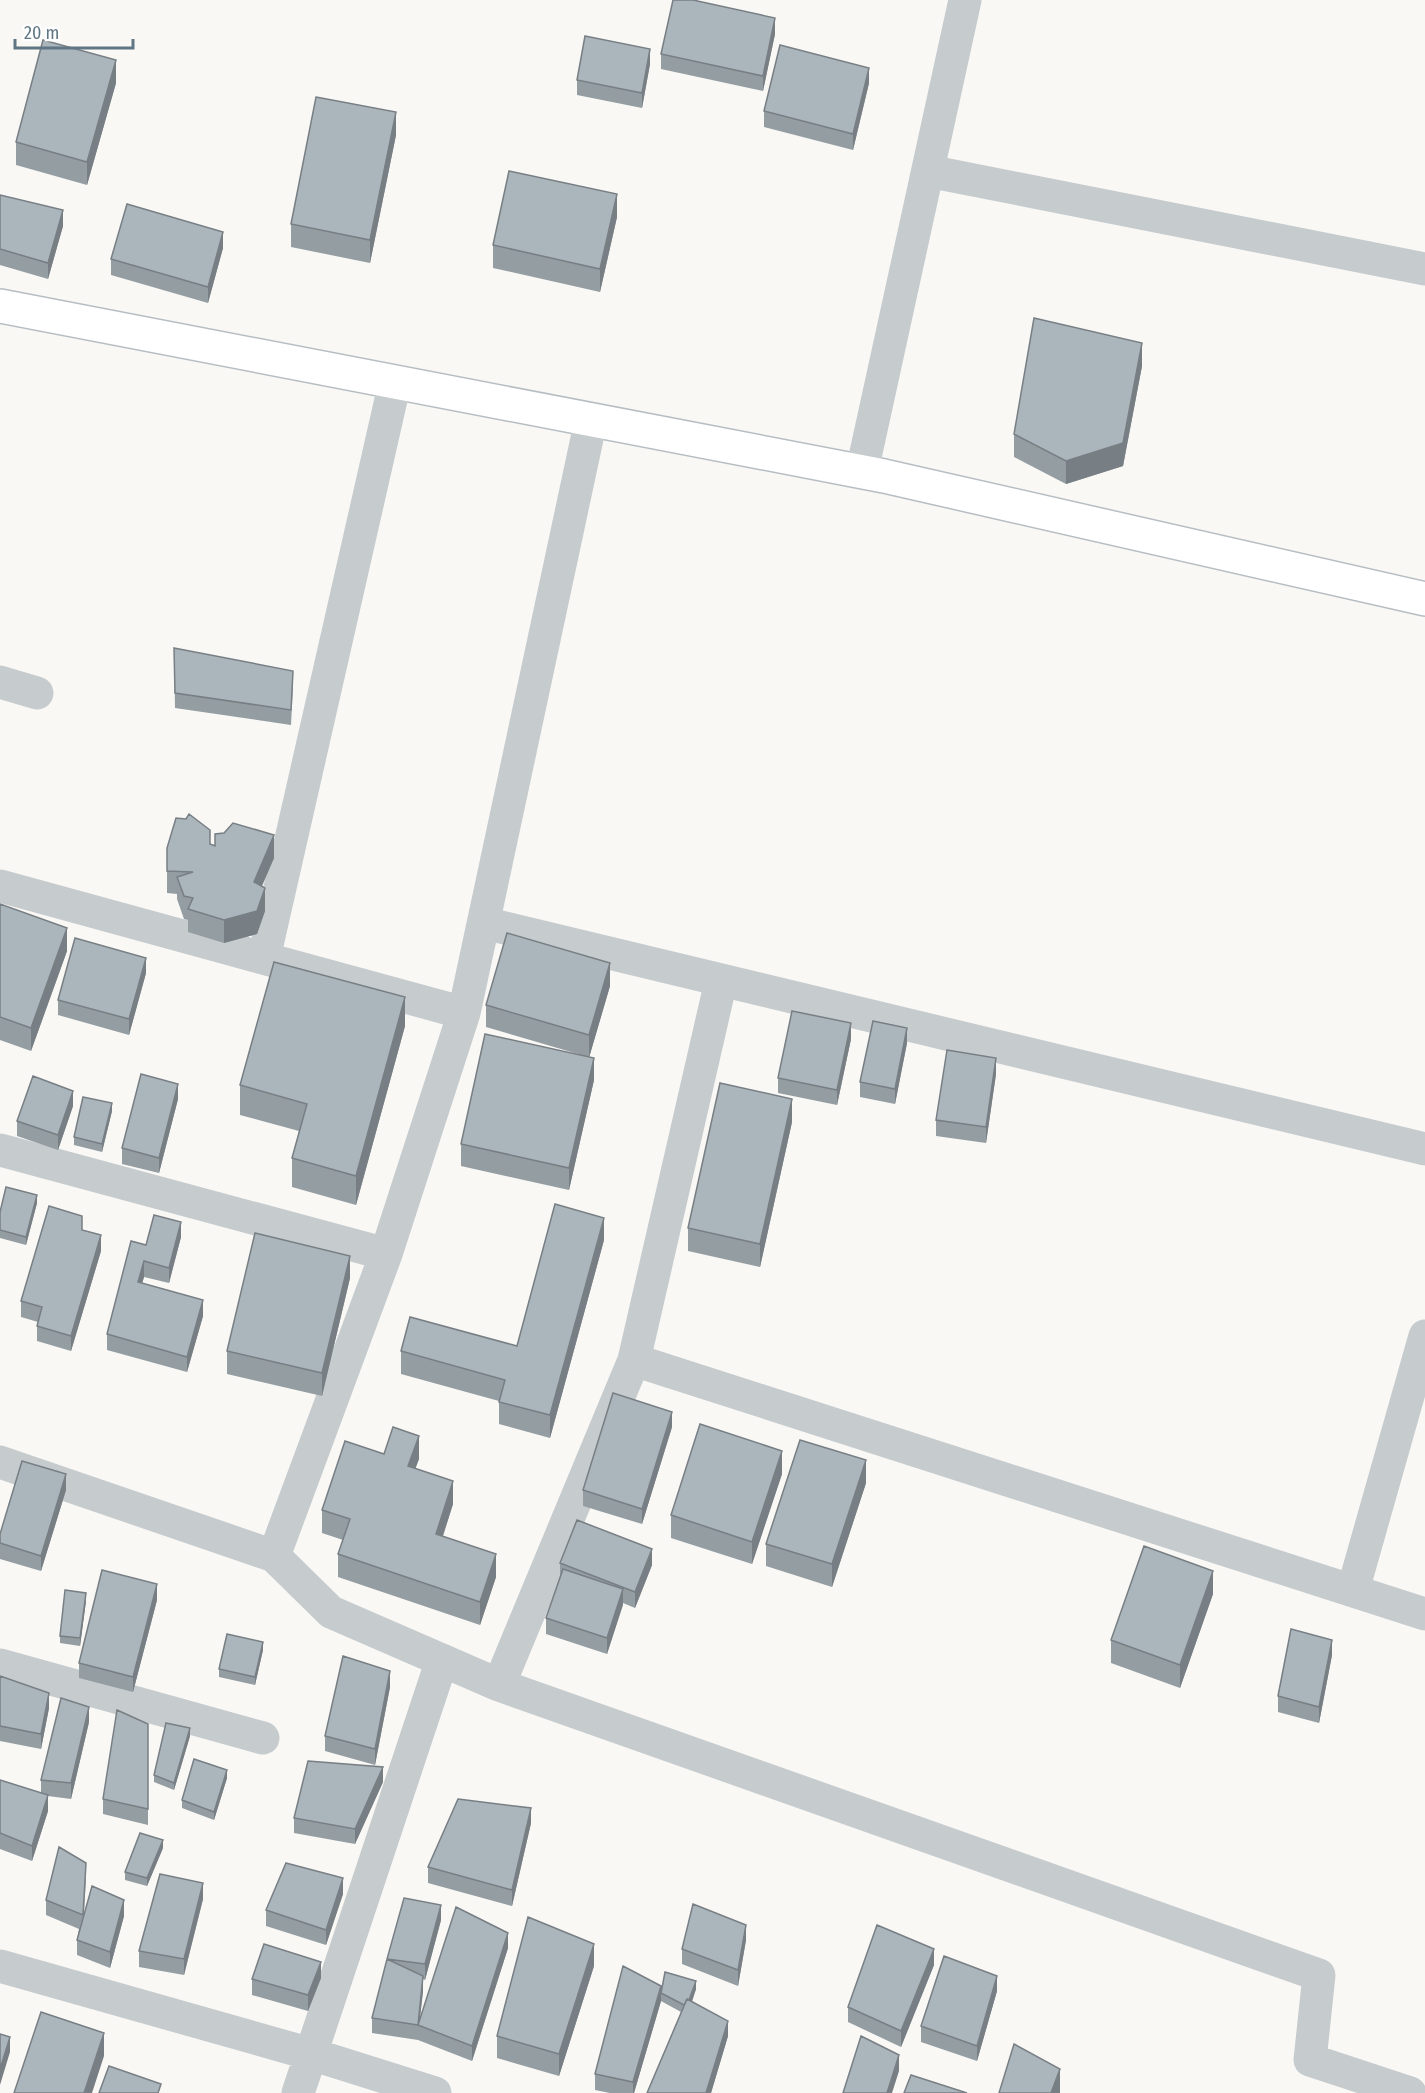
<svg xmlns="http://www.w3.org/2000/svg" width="1425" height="2093" viewBox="0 0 1425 2093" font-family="'Fira Sans Condensed',sans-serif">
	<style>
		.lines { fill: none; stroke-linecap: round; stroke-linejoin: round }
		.secondary-casing { stroke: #b7bec3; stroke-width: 36 }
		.street { stroke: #c6cbce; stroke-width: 33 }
		.secondary { stroke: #fff; stroke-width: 33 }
		.wall { fill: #939da2 }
		.shaded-wall { fill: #787f84 }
		.building { fill: #abb6bc; stroke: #787f84; stroke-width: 1.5 }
	</style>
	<rect width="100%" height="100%" fill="#f9f8f5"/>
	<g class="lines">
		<g class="secondary-casing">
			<path id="secondary" d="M0,306l884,170 541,123"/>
		</g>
		<path class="street" d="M928,171l497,98
			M862,471l103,-471
			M0,682l37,11
			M0,886l464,127 -78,241 -112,302
			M484,923l941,226
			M264,958l131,-576
			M464,1013l127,-593
			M0,1150l386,104
			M634,1360l87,-379
			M0,1462l274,94 57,56 168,73 820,290 -9,85 100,33
			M1353,1590l72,-254
			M0,1665l263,73
			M499,1685l135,-325 791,254
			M0,1966l311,88 124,39
			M298,2093l144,-433"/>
		<use href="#secondary" class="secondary"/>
	</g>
	<path class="wall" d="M775,34l-12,57 -102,-22v-15z
		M650,64l-8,44 -65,-13v-15z
		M116,83l-29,102 -71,-20v-23z
		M869,83l-16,67 -89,-23v-16z
		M396,135l-26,128 -79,-16v-23z
		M0,195l63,31 -15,53 -48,-14z
		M617,217l-17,75 -107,-24v-23z
		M223,248l-15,55 -97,-28v-16z
		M1142,366l-19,100 -57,18 -52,-27v-23z
		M174,648l119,38 -2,39 -116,-17z
		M210,844l64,14 -12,28 3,25 -8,23 -33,9 -36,-11v-12l-4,-1 -7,-20v-5l-10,-1v-45z
		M0,904l67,47 -36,100 -31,-11z
		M146,973l-17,62 -71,-20v-15z
		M610,986l-21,71 5,23 -25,110 -108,-24v-22l117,-90 -92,-27v-22z
		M405,1026l-49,179 -64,-18v-29l7,-27 -59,-16v-30z
		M851,1039l-14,66 -59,-12v-15z
		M907,1043l-12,61 -35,-7v-15z
		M996,1074l-10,69 -50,-7v-16z
		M178,1099l-19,74 -37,-9v-16z
		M73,1106l-15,44 -41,-14v-15z
		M112,1111l-10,41 -28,-7v-8z
		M792,1122l-32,145 -72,-16v-23z
		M37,1203l-11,42 -26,-7v-26z
		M82,1230l19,21 -30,100 -34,-10v-15l1,-4 -17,-5v-16z
		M181,1237l-12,46 -25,-6 -2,6 61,33 -16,56 -80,-22v-16l39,-89z
		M604,1240l-54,198 -51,-14v-23l-98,-27v-23l116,-5z
		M350,1278l-28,118 -95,-22v-23z
		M672,1427l-30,97 -59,-18v-16z
		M384,1454l35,5 -4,9 38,36 -10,32 53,41 -16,48 -142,-48v-23l5,-14 -21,-7v-23z
		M782,1474l-30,90 -81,-26v-23z
		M866,1483l-34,104 -66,-21v-22z
		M66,1490l-25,81 -41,-12v-25z
		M560,1563l92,2 -17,43 -12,-5 -16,51 -61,-20v-16l14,-40z
		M1213,1594l-33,94 -69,-25v-23z
		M157,1600l-24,92 -54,-14v-15z
		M86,1601l-6,45 -20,-3v-7z
		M263,1650l-8,35 -36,-8v-8z
		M1332,1655l-13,68 -41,-11v-16z
		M0,1676l49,32 -8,41 -41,-8z
		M390,1687l-15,78 -50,-14v-15z
		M89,1722l-18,77 -23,-3v15l-16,50 -32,-12v-69l41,13v-13z
		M148,1724v101l-45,-11v-15z
		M190,1736l-16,54 -20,-8v-7z
		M227,1778l-13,42 -32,-12v-8z
		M383,1782l-28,62 -61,-11v-15z
		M531,1823l-19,83 -84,-23v-16z
		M163,1848l-16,38 -22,-6v-8z
		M86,1878l-2,35 40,3 -14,52 -33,-13v-15l2,-11 -33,-14v-15z
		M343,1894l-17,51 -60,-19v-16z
		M203,1899l-19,76 -45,-8v-16z
		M441,1920l-16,60 -2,-1v12l-3,28 88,-71 -36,113 -54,-21 -46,-7v-15l15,-59z
		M746,1940l-8,46 -56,-22v-15z
		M934,1965l-33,82 -53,-25v-15z
		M594,1966l-35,110 -62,-18v-22z
		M321,1978l-13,33 -56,-16v-16z
		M696,1989l-4,13 36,34 -17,57h-64l34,-81 -20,-11 -27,92h-24l-15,-3v-16l66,-81z
		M997,1991l-20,70 -56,-19v-16z"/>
	<path class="shaded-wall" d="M775,18v16l-12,57v-15z
		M650,49v15l-8,44v-15z
		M116,60v23l-29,102v-23z
		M869,68v15l-16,67v-16z
		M396,112v23l-26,128v-23z
		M617,194v23l-17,75v-23z
		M63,210v16l-15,53v-16z
		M223,232v16l-15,55v-16z
		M1142,343v23l-19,100 -57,18v-23z
		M274,835v23l-20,46v-22z
		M265,888v23l-8,23 -33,9v-23z
		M67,928v23l-36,100v-23z
		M146,958v15l-17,62v-16z
		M610,963v23l-21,72v-23z
		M405,997v29l-49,179v-29z
		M851,1023v16l-14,66v-15z
		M907,1028v15l-12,61v-15z
		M594,1058v22l-25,110v-22z
		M996,1058v16l-10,69v-16z
		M178,1084v15l-19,74v-15z
		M73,1091v15l-15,44v-15z
		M792,1099v23l-32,145v-23z
		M112,1103v8l-10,41v-8z
		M37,1195v8l-11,42v-8z
		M604,1218v22l-54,198v-23z
		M181,1222v15l-12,46v-15z
		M101,1235v16l-30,100v-15z
		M350,1256v22l-28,118v-23z
		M144,1261v16l-6,21v-16z
		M203,1300v16l-16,56v-15z
		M672,1412v15l-30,97v-15z
		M419,1436v23l-11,30v-23z
		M782,1451v23l-30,90v-22z
		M866,1460v23l-34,104v-23z
		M66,1474v16l-25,81v-15z
		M453,1481v23l-17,53v-23z
		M652,1549v16l-17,43v-16z
		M496,1554v23l-16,48v-23z
		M1213,1571v23l-33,94v-23z
		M157,1584v16l-24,92v-15z
		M623,1589v16l-16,49v-16z
		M86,1593v8l-6,45v-8z
		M1332,1640v15l-13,68v-16z
		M263,1642v8l-8,35v-8z
		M390,1671v16l-15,78v-16z
		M49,1693v15l-8,41v-15z
		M89,1707v15l-18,77v-16z
		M190,1728v8l-16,54v-7z
		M383,1767v15l-28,62v-15z
		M227,1770v8l-13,42v-8z
		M48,1795v16l-16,50v-15z
		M531,1808v15l-19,83v-16z
		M163,1840v8l-16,38v-8z
		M343,1878v16l-17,51v-15z
		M203,1883v16l-19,76v-16z
		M124,1900v16l-14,52v-16z
		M441,1905v15l-16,60v-16z
		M746,1925v15l-8,46v-16z
		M508,1933v15l-36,113v-15z
		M594,1944v22l-35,110v-22z
		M934,1949v16l-33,82v-16z
		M321,1962v16l-13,33v-16z
		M423,1976v15l-4,34h-1z
		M997,1976v15l-20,70v-15z
		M696,1981v8l-9,26v-8z
		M661,1986v15l-27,92h-1v-11z
		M728,2021v15l-17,57h-5z
		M104,2033v23l-12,37h-8z
		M10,2037v15l-10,33v-16z
		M899,2055v16l-7,22h-5z
		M1060,2069v24h-9z"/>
	<path class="building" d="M673,0h20l82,18 -12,58 -102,-22z
		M585,36l65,13 -8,44 -65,-13z
		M43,40l73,20 -29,102 -71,-20z
		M780,45l89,23 -16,66 -89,-23z
		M316,97l80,15 -26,128 -79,-16z
		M509,171l108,23 -17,75 -107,-24z
		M0,195l63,15 -15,53 -48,-14z
		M127,204l96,28 -15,55 -97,-28z
		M1034,318l108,25 -19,100 -57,18 -52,-27z
		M174,648l119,23 -2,39 -116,-17z
		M189,814l21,16v14l5,2v-12l9,-1 9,-10 41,12 -20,47 11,6 -8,23 -33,9 -36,-11 5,-11 -9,-2 -7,-19 16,-5 -26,-1v-23l9,-30 10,1z
		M0,904l67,24 -36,100 -31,-11z
		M507,933l103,30 -21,72 -103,-30z
		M75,938l71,20 -17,61 -71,-19z
		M274,962l131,35 -49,179 -64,-18 15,-54 -67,-19z
		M792,1011l59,12 -14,67 -59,-12z
		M873,1021l34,7 -12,61 -35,-7z
		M485,1034l109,24 -25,110 -108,-24z
		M947,1050l49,8 -10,69 -50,-7z
		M141,1074l37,10 -19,74 -37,-10z
		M33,1076l40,15 -15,44 -41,-14z
		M720,1083l72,16 -32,145 -72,-16z
		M83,1097l29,6 -10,41 -28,-7z
		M6,1187l31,8 -11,42 -26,-7v-18z
		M555,1204l49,14 -54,197 -51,-13 6,-22 -104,-29 9,-34 107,29z
		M49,1206l33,10v14l19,5 -30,101 -34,-10 5,-19 -21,-6z
		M154,1215l27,7 -12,46 -25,-7 -6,21 65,18 -16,57 -80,-23 24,-93 15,4z
		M255,1233l95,23 -28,117 -95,-22z
		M613,1393l59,19 -30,97 -59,-19z
		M700,1424l82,27 -30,91 -81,-27z
		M393,1427l26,9 -11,30 45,15 -17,53 60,20 -16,48 -142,-48 12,-35 -28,-9 23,-69 39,13z
		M800,1440l66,20 -34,104 -66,-20z
		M22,1461l44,13 -25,82 -41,-13v-9z
		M577,1520l75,29 -17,43 -75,-29z
		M1144,1546l69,25 -33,94 -69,-25z
		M563,1569l60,20 -16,49 -61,-20z
		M102,1570l55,14 -24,93 -54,-14z
		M65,1590l21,3 -6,45 -20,-2z
		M1291,1629l41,11 -13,67 -41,-11z
		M227,1634l36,8 -8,35 -36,-8z
		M343,1656l47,15 -15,78 -50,-13z
		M0,1676l49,17 -8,41 -41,-8z
		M61,1698l28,9 -18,76 -30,-3z
		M117,1710l31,14v85l-45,-10z
		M166,1723l24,5 -16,55 -20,-8z
		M194,1759l33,11 -13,42 -32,-12z
		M308,1761l75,6 -28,62 -61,-11z
		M0,1780l48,15 -16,51 -32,-13z
		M458,1799l73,9 -19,82 -84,-23z
		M140,1833l23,7 -16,38 -22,-6z
		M59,1847l27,16 -3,52 -37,-15z
		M286,1863l57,15 -17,52 -60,-20z
		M160,1874l43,9 -19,76 -45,-8z
		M92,1886l32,14 -14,52 -33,-12z
		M404,1898l37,7 -16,59 -38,-5z
		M693,1904l53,21 -8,45 -56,-21z
		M456,1907l52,26 -36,113 -54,-21 -46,-7 15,-59 36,17 -5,49z
		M528,1917l66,27 -35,110 -62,-18z
		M877,1925l57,24 -33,82 -53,-24z
		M264,1944l57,18 -13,33 -56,-16z
		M944,1956l53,20 -20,70 -56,-20z
		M623,1966l38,20 -28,96 -38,-8z
		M665,1972l31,9 -7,19 -2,-1 -3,6 -23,-12z
		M687,1999l41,22 -22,72h-59z
		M41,2012l63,21 -20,60h-70z
		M0,2034l10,3 -10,32z
		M861,2036l38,19 -12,38h-44z
		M1014,2044l46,25 -9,24h-52z
		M109,2066l52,18 -3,9h-59z
		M911,2075l56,18h-63z"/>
	<path d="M15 39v9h118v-9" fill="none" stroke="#607684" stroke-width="3"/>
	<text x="24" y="39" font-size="18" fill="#607684" stroke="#ffffff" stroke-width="4.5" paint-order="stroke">20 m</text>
</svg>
